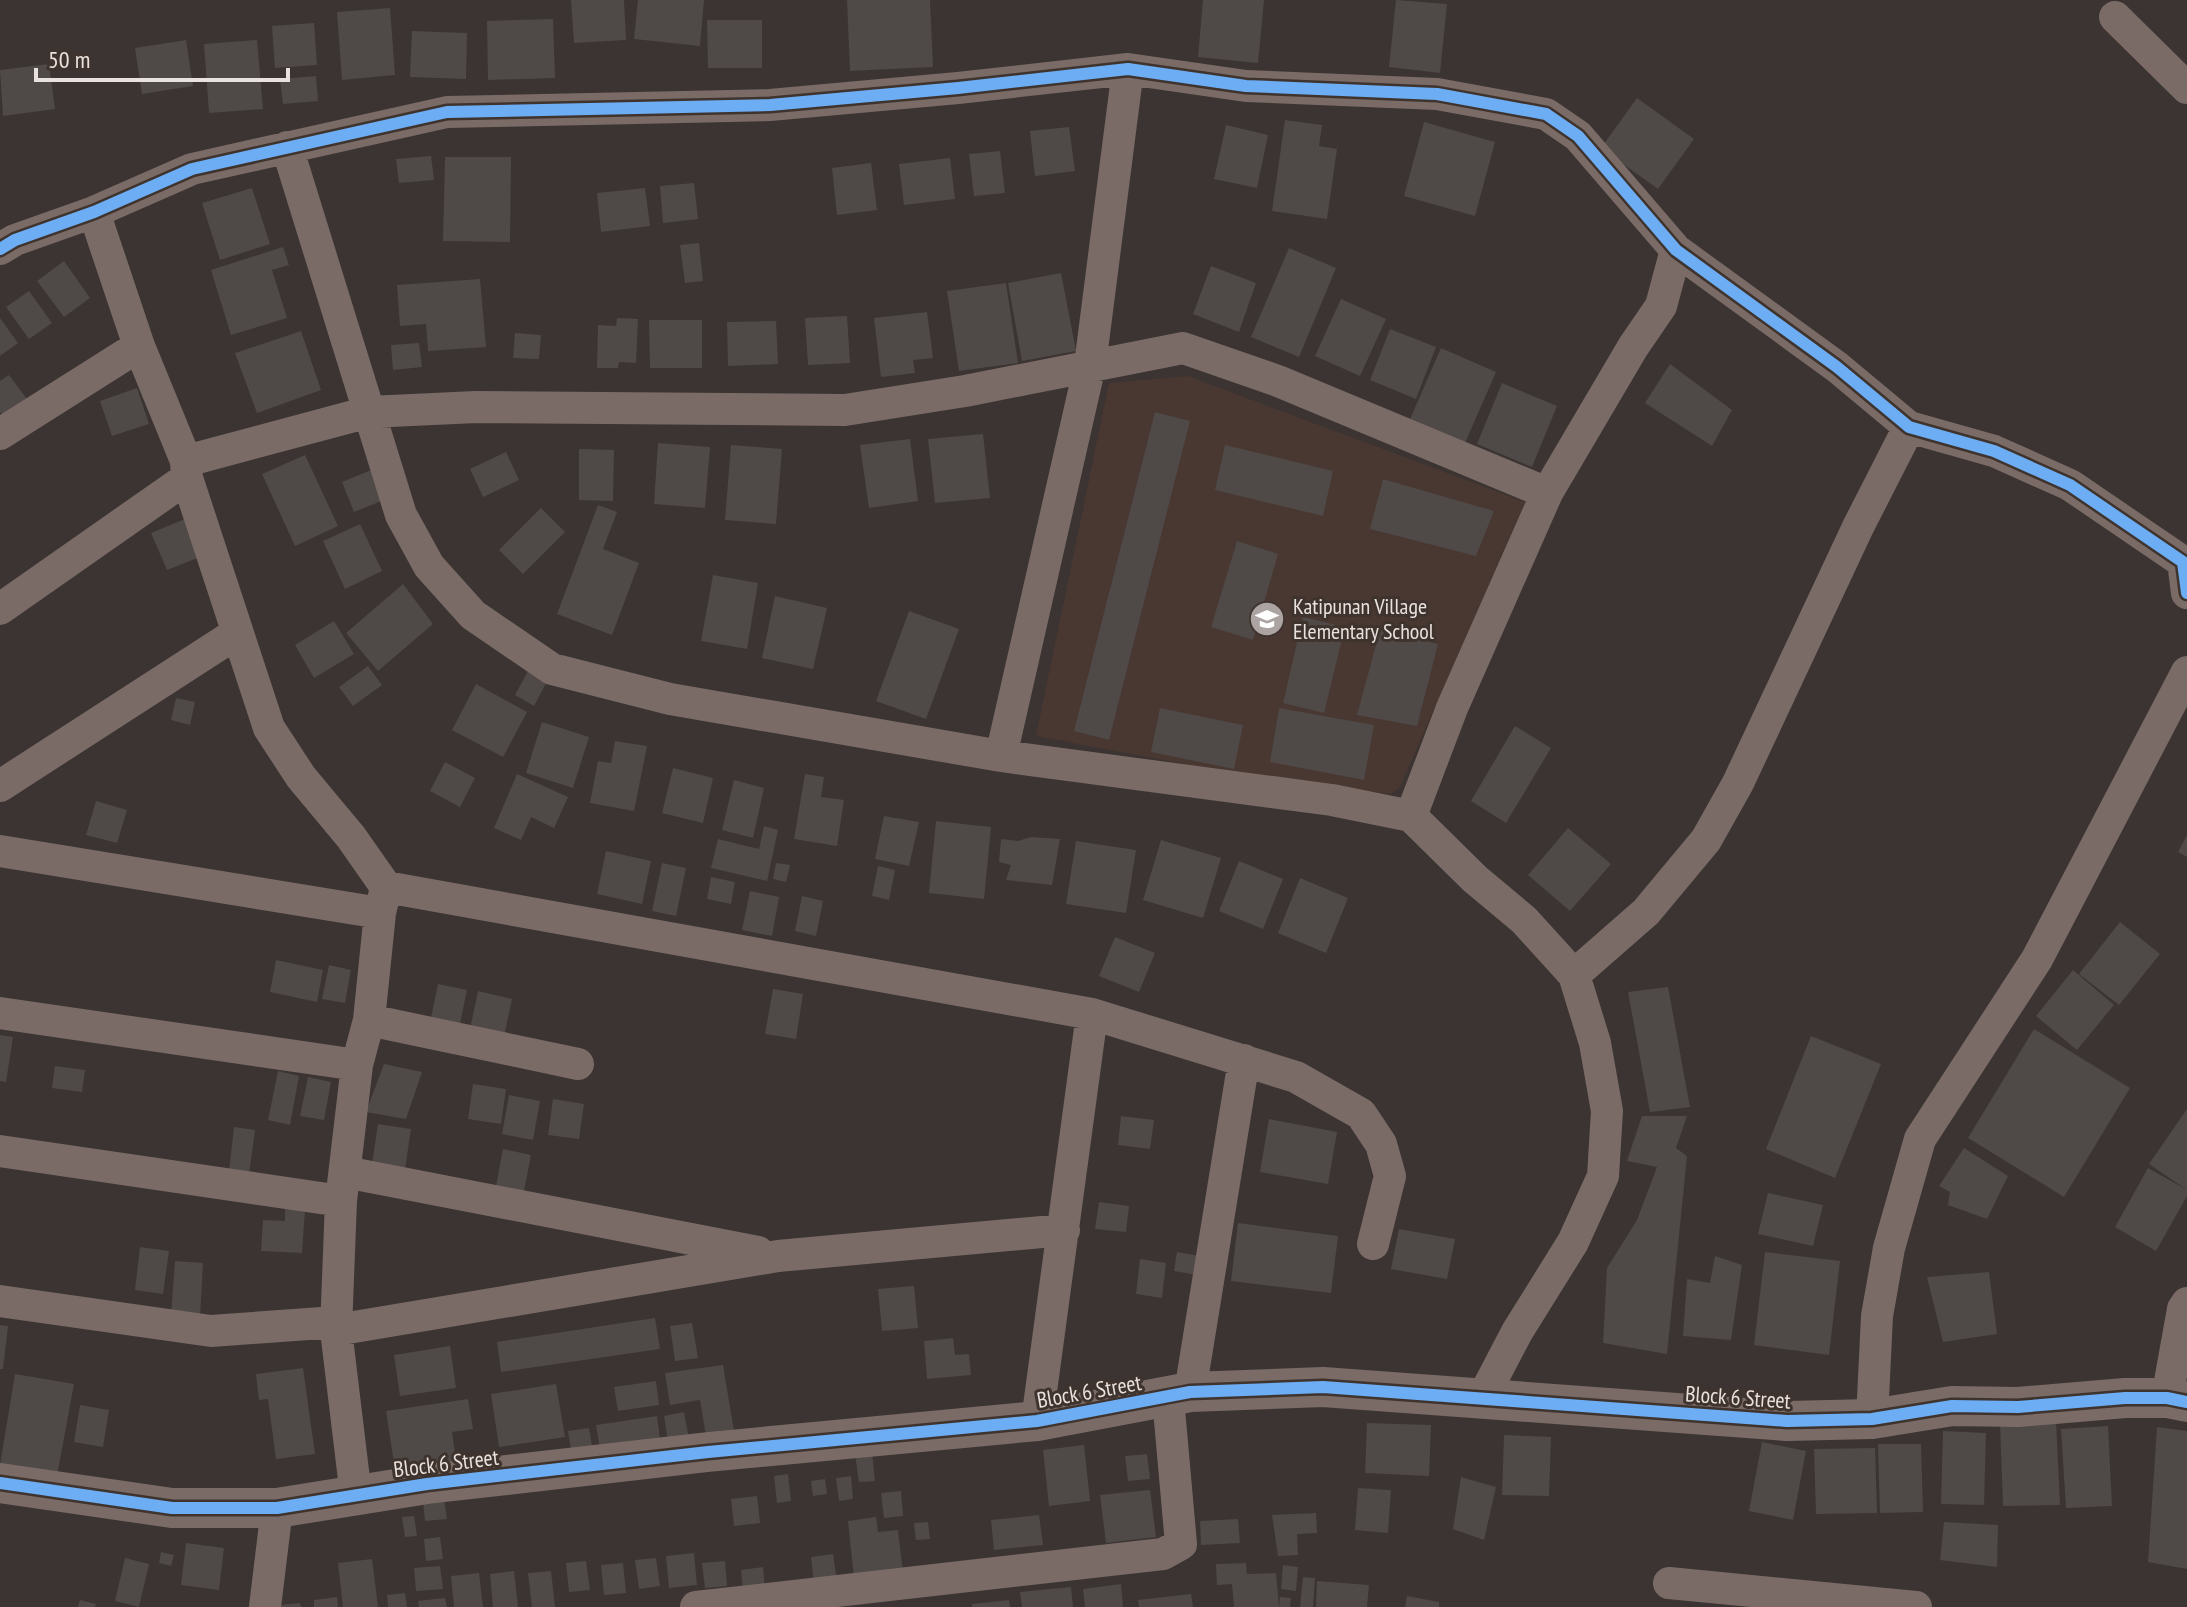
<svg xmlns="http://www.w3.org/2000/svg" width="2187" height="1607" viewBox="0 0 2187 1607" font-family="'PT Sans Narrow',sans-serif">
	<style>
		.built { fill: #493731 }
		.building { fill: #4f4947 }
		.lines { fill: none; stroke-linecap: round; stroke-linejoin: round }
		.minor { stroke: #7a6b66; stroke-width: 32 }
		.tertiary { stroke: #7a6b66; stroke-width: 40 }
		.cycleway-casing { stroke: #3f332e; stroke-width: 17 }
		.cycleway { stroke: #6dadf4; stroke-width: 12 }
		.labels { text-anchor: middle; stroke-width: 6; stroke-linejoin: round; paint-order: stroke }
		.poi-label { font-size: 22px; fill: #e9e1de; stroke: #3f332e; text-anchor: start }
		.street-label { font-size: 22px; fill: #e9e1de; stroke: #3f332e }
	</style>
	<rect width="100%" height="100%" fill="#3b3432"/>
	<path class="built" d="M1188,376l337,126 -125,285 -9,7 -149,-19 -206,-39 73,-353z"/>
	<path class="building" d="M571,0h53l2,40 -52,3z
		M638,0h66l-4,46 -66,-7z
		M847,0h83l3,67 -83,4z
		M1203,0h61l-6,63 -60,-6z
		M1396,0l51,4 -7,69 -51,-6z
		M390,8l5,67 -53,5 -5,-68z
		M553,19l2,59 -67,2 -1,-59z
		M707,20h55v48h-54z
		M314,23l3,42 -42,3 -3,-42z
		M412,31l55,2 -1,46 -56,-2z
		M186,40l7,46 -51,8 -7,-46z
		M257,40l6,69 -54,4 -5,-69z
		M49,64l6,45 -52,7 -3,-46z
		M316,76l2,25 -35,3 -3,-25z
		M1637,98l57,41 -36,50 -57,-41z
		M1285,120l37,5 -3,21 18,3 -10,70 -55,-8z
		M1424,122l71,20 -20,74 -71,-20z
		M1226,125l42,10 -11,53 -43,-9z
		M1069,127l6,44 -40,5 -5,-45z
		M1000,151l5,42 -31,3 -5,-42z
		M431,156l3,24 -35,3 -3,-24z
		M445,157h66l-1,85 -67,-1z
		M950,158l5,41 -51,6 -5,-41z
		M871,163l6,47 -40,5 -5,-47z
		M694,183l4,36 -35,4 -3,-37z
		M252,188l18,56 -50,16 -18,-57z
		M645,188l5,38 -49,6 -4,-39z
		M699,243l4,38 -18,2 -5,-38z
		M283,247l6,18 -17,5 15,48 -56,17 -20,-65z
		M1289,248l47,20 -37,89 -48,-20z
		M64,261l26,37 -26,19 -27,-36z
		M1211,266l45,17 -17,49 -46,-18z
		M1061,273l15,78 -54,10 -14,-78z
		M480,279l6,68 -58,4 -2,-27 -26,2 -3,-41z
		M1006,283l12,80 -59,8 -12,-80z
		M29,291l23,32 -23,16 -23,-32z
		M1341,299l45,20 -26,57 -45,-20z
		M927,312l6,46 -20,2 2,13 -34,4 -7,-59z
		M847,316l3,47 -42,2 -3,-47z
		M0,318l18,25 -18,13z
		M617,318l21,1 -2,44 -17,-1 -1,6h-21l1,-43 18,1z
		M649,320h53v48h-52z
		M776,321l2,43 -50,2 -1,-44z
		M1390,329l46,18 -20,52 -46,-19z
		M301,331l20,59 -64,23 -22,-60z
		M515,333l26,2 -2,24 -26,-1z
		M419,343l3,24 -29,3 -2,-25z
		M1441,348l55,24 -34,78 -55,-24z
		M1670,364l62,46 -20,36 -67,-43z
		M9,375l18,24 -24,17 -3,-4v-31z
		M1502,383l55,23 -25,61 -55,-23z
		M137,388l12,36 -37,12 -12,-35z
		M1155,412l35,9 -81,319 -35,-9z
		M983,434l7,64 -55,5 -7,-64z
		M910,439l8,62 -49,7 -9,-63z
		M658,443l52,4 -5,61 -51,-4z
		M731,445l51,4 -6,75 -51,-4z
		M1225,445l108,26 -10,45 -108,-26z
		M579,449l35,1 -1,51 -34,-1z
		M506,452l13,28 -36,17 -13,-28z
		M305,455l33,71 -43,20 -33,-72z
		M376,468l13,30 -35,14 -12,-30z
		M1383,479l111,32 -18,45 -106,-27z
		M598,505l19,7 -14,37 36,14 -27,72 -55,-21z
		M541,508l24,24 -42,42 -24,-24z
		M185,519l15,38 -33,13 -16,-37z
		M360,524l22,47 -37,18 -22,-48z
		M1237,541l41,13 -25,86 -42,-13z
		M713,575l45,8 -11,66 -46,-8z
		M403,584l30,40 -55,47 -32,-38z
		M775,596l52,12 -14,61 -51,-11z
		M909,611l50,18 -33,90 -50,-18z
		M1303,617l42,10 -21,86 -41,-10z
		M334,621l20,33 -40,24 -19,-33z
		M1380,630l58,14 -21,82 -60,-11z
		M532,664l19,10 -17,32 -19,-11z
		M368,666l14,19 -29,21 -14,-19z
		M476,684l51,28 -24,45 -51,-27z
		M176,698l19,4 -5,23 -19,-5z
		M1160,708l83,17 -9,44 -83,-17z
		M1279,708l95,17 -10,55 -94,-18z
		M542,722l47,15 -16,51 -47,-15z
		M1515,726l36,22 -45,75 -35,-22z
		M615,741l32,5 -13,65 -44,-8 8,-42 13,2z
		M445,762l30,16 -15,29 -30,-16z
		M673,768l40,10 -10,45 -41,-10z
		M517,774l51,23 -14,31 -23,-11 -10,23 -27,-12z
		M805,774l19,3 -3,20 23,3 -7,46 -43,-7z
		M734,780l30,8 -11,50 -31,-8z
		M96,801l31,9 -10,33 -31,-8z
		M884,816l35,6 -10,44 -34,-7z
		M936,821l55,6 -7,72 -55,-6z
		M764,826l14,4 -11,51 -56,-13 7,-29 41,10z
		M1568,828l43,36 -41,47 -42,-36z
		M2187,835v22l-9,-5z
		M1031,837l29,2 -8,46 -46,-5 5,-15 -12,-3 2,-23 17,2z
		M1161,840l60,18 -18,60 -60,-18z
		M1076,841l60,9 -10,63 -60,-9z
		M606,851l45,10 -9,43 -45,-10z
		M1239,861l44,18 -20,50 -44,-18z
		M662,863l24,5 -10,48 -24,-5z
		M776,863l14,2 -4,17 -13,-3z
		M878,866l17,4 -6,30 -17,-4z
		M711,877l24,5 -4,22 -24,-5z
		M1300,878l48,20 -22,55 -48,-20z
		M750,891l29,6 -7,39 -30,-6z
		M802,896l21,5 -7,35 -21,-5z
		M2120,922l40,32 -41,51 -40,-31z
		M1115,937l40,16 -16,39 -40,-16z
		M276,960l47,10 -6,32 -47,-10z
		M329,965l22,5 -6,33 -23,-4z
		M2073,970l41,35 -37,45 -41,-34z
		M438,984l29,6 -8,39 -29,-6z
		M1668,987l22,120 -40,5 -22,-120z
		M773,989l30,5 -7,45 -31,-5z
		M478,991l34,8 -9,42 -34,-7z
		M2034,1029l96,59 -66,109 -96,-59z
		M0,1035l13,2 -7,45 -6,-1z
		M1811,1036l70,28 -46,114 -69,-29z
		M384,1064l38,8 -16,47 -40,-7z
		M55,1066l30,4 -3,22 -30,-4z
		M278,1071l21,5 -9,49 -22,-5z
		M308,1077l23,5 -7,38 -24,-4z
		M473,1084l33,5 -5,35 -33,-5z
		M509,1095l31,6 -7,39 -31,-6z
		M553,1099l31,5 -5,35 -31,-4z
		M2187,1109v81l-38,-26z
		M1121,1116l33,4 -4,29 -32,-4z
		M1642,1116h45l-11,32 11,8 -20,198 -64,-11 4,-75 30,-48 20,-53 -30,-6z
		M1269,1119l68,13 -9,52 -68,-12z
		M378,1124l33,5 -6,40 -33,-5z
		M234,1127l21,3 -6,44 -20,-3z
		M1964,1148l44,28 -21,43 -39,-14 2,-13 -11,-6z
		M503,1149l28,6 -7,36 -28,-5z
		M2148,1168l39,22v6l-31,55 -41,-24z
		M1768,1193l55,12 -10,41 -55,-12z
		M1099,1202l30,4 -3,26 -31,-3z
		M285,1209l20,1 -3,43 -41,-2 2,-31 22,1z
		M1238,1223l100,13 -7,57 -100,-12z
		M1399,1229l56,10 -8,40 -56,-10z
		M140,1247l29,4 -6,43 -28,-4z
		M1177,1252l23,4 -3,19 -23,-4z
		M1765,1252l75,9 -11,94 -75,-10z
		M1715,1256l27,9 -11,75 -48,-4 4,-57 23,4z
		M1140,1259l26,4 -4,35 -26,-4z
		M175,1261l28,2 -3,54 -29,-2z
		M1989,1272l8,62 -54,8 -16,-65z
		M914,1286l4,42 -36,3 -4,-42z
		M655,1318l5,31 -159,23 -4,-30z
		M692,1323l6,35 -23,3 -5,-35z
		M0,1325l8,1 -5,43h-3z
		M953,1338l2,17 14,-1 2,21 -44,4 -3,-38z
		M450,1346l6,42 -56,8 -6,-41z
		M723,1365l11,66 -28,5 -6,-36 -30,5 -5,-32z
		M303,1368l12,86 -39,5 -8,-60 -9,1 -3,-26z
		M15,1374l59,10 -17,92 -57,-11z
		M656,1381l3,24 -41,6 -4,-24z
		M556,1384l9,53 -66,10 -8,-53z
		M468,1399l5,30 -21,3 4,29 -61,9 -9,-59z
		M80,1405l29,5 -6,37 -29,-5z
		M684,1412l5,27 -21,2 -4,-25z
		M657,1416l3,23 -60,10 -4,-24z
		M2056,1420l4,85 -57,1 -3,-83z
		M1367,1423l64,2 -2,51 -64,-3z
		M2108,1426l4,80 -46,2 -5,-79z
		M2157,1427l30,4v138l-39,-7z
		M589,1428l3,18 -21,3 -3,-18z
		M1943,1431l43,2 -2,72 -43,-1z
		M1504,1435l47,2 -2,59 -47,-1z
		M1762,1442l44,9 -13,69 -44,-9z
		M1878,1444h43l2,68 -43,1z
		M1084,1445l6,56 -41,5 -6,-56z
		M1875,1448l2,65 -61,1 -2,-65z
		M872,1452l3,29 -16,1 -4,-28z
		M1147,1454l3,25 -22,2 -3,-25z
		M788,1474l3,27 -14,2 -3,-27z
		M851,1476l2,23 -14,2 -3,-23z
		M1461,1477l35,10 -12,53 -31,-11z
		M825,1479l2,15 -14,2 -2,-15z
		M1358,1488l33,2 -3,43 -33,-3z
		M1150,1490l6,47 -50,6 -6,-48z
		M901,1491l2,25 -19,2 -3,-25z
		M757,1496l3,27 -26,3 -3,-27z
		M444,1499l3,20 -22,2 -2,-19z
		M1316,1513l1,20 -20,1 1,21 -20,1 -6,-41z
		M1039,1515l4,30 -49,5 -3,-30z
		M414,1516l3,20 -12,1 -3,-20z
		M876,1517l2,15 20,-2 5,43 -49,6 -6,-58z
		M1238,1519l2,24 -39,2 -1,-24z
		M928,1522l2,17 -14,1 -2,-17z
		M1944,1522l54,3 -1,42 -57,-7z
		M440,1537l3,22 -17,2 -2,-22z
		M186,1543l38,5 -5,42 -38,-5z
		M161,1552l13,3 -3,11 -12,-3z
		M694,1553l3,32 -28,3 -3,-32z
		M833,1554l4,27 -23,3 -3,-27z
		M125,1558l24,6 -10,43 -24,-6z
		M656,1558l4,28 -21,3 -4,-29z
		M372,1559l6,48h-35l-5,-44z
		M586,1561l4,29 -21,2 -3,-29z
		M725,1561l2,25 -22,2 -3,-25z
		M623,1563l3,30 -22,2 -3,-30z
		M1246,1563l1,11 29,-1 3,34h-45l-2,-23 -15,1 -1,-21z
		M1283,1565l15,2 -2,24 -15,-2z
		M440,1566l3,23 -27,2 -2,-23z
		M763,1567l2,21 -22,3 -2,-21z
		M514,1571l4,36h-25l-3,-33z
		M551,1571l4,36h-23l-4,-34z
		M479,1573l4,34h-29l-3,-31z
		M1303,1577l12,1 -2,29h-13z
		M1317,1581l52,4 -2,22h-51z
		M1121,1584l2,23h-38l-2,-18z
		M1071,1587l2,20h-51l-2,-15z
		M405,1593l2,14h-19l-1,-12z
		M1191,1594l2,13h-54l-1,-7z
		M1407,1596l32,6v5h-34z
		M337,1597l1,10h-24v-7z
		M1280,1597l11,1 -1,9h-11z
		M445,1598l2,9h-28l-1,-6z
		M80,1600l16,4 -1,3h-17z
		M1009,1600l1,7h-38v-3z
		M300,1603l1,4h-21v-2z"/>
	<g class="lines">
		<path class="minor" d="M2115,17l72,71
			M287,147l114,368 28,51 44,49 79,54 118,30 331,57 331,44 79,16 64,63 49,41 50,55 21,68 12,68 -4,65 -30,66 -56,90 -35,67
			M94,212l45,134 47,115 1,17 82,250 32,49 50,60 35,50 -6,26 -11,107 -12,45 -16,136 -5,129 20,166
			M0,249l15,-9 79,-28 98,-43 255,-57 323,-7 188,-17 170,-19 118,17 191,8 109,20 32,22 98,114 161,117 72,60 85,24 76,34 113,77 4,31
			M0,434l139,-88
			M186,461l183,-49 107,-5 369,3 120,-19 218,-43 95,33 269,112
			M0,609l187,-131
			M1001,756l89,-391 38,-296
			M0,786l237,-153
			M1411,816l41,-108 95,-215 86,-146 28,-41 15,-56
			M0,851l380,62
			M386,887l706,127 204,63 65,37 20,30 9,32 -17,68
			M1574,975l72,-63 60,-72 32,-57 120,-256 51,-100
			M0,1013l357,52
			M369,1020l209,44
			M0,1151l341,50
			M345,1172l413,80
			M0,1301l211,30 125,-9
			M336,1330l442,-74 286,-26
			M1190,1392l54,-332
			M2167,1398l16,-89 4,-6
			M1872,1419l5,-103 12,-68 31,-109 117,-180 150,-287
			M1037,1421l55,-407
			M1669,1583l247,24
			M265,1607l12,-99
			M696,1607l467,-53 18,-10 -13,-146"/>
		<path class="tertiary" d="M0,1483l172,25h105l150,-24 281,-32 329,-31 153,-29 133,-5 464,34 85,-2 80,-13 66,1 107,-9h42l20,4"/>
		<g class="cycleway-casing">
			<path id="cycleway" d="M0,249l15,-9 79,-28 98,-43 255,-57 323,-7 188,-17 170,-19 118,17 191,8 109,20 32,22 98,114 161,117 72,60 85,24 76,34 113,77 4,31
				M0,1483l172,25h105l150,-24 281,-32 329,-31 153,-29 133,-5 464,34 85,-2 80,-13 66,1 107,-9h42l20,4"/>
		</g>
		<use href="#cycleway" class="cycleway"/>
	</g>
	<defs>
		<g id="school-disc" transform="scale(1.8)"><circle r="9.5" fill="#aca4a2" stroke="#3f332e"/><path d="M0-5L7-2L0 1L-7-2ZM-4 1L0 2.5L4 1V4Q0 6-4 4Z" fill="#fff"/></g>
	</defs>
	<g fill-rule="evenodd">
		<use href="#school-disc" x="1267" y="619"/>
	</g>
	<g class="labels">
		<g class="poi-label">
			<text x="1293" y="614">Katipunan Village<tspan x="1293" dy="25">Elementary School</tspan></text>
		</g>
		<g class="street-label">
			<text transform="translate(1089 1391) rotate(-10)" y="8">Block 6 Street</text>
			<text transform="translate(1738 1397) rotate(4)" y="8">Block 6 Street</text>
			<text transform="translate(446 1463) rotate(-7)" y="8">Block 6 Street</text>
		</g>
	</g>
	<path d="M36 68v12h252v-12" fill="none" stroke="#e9e1de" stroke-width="4"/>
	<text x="48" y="68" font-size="24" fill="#e9e1de" stroke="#3f332e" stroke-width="6" paint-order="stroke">50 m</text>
</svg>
